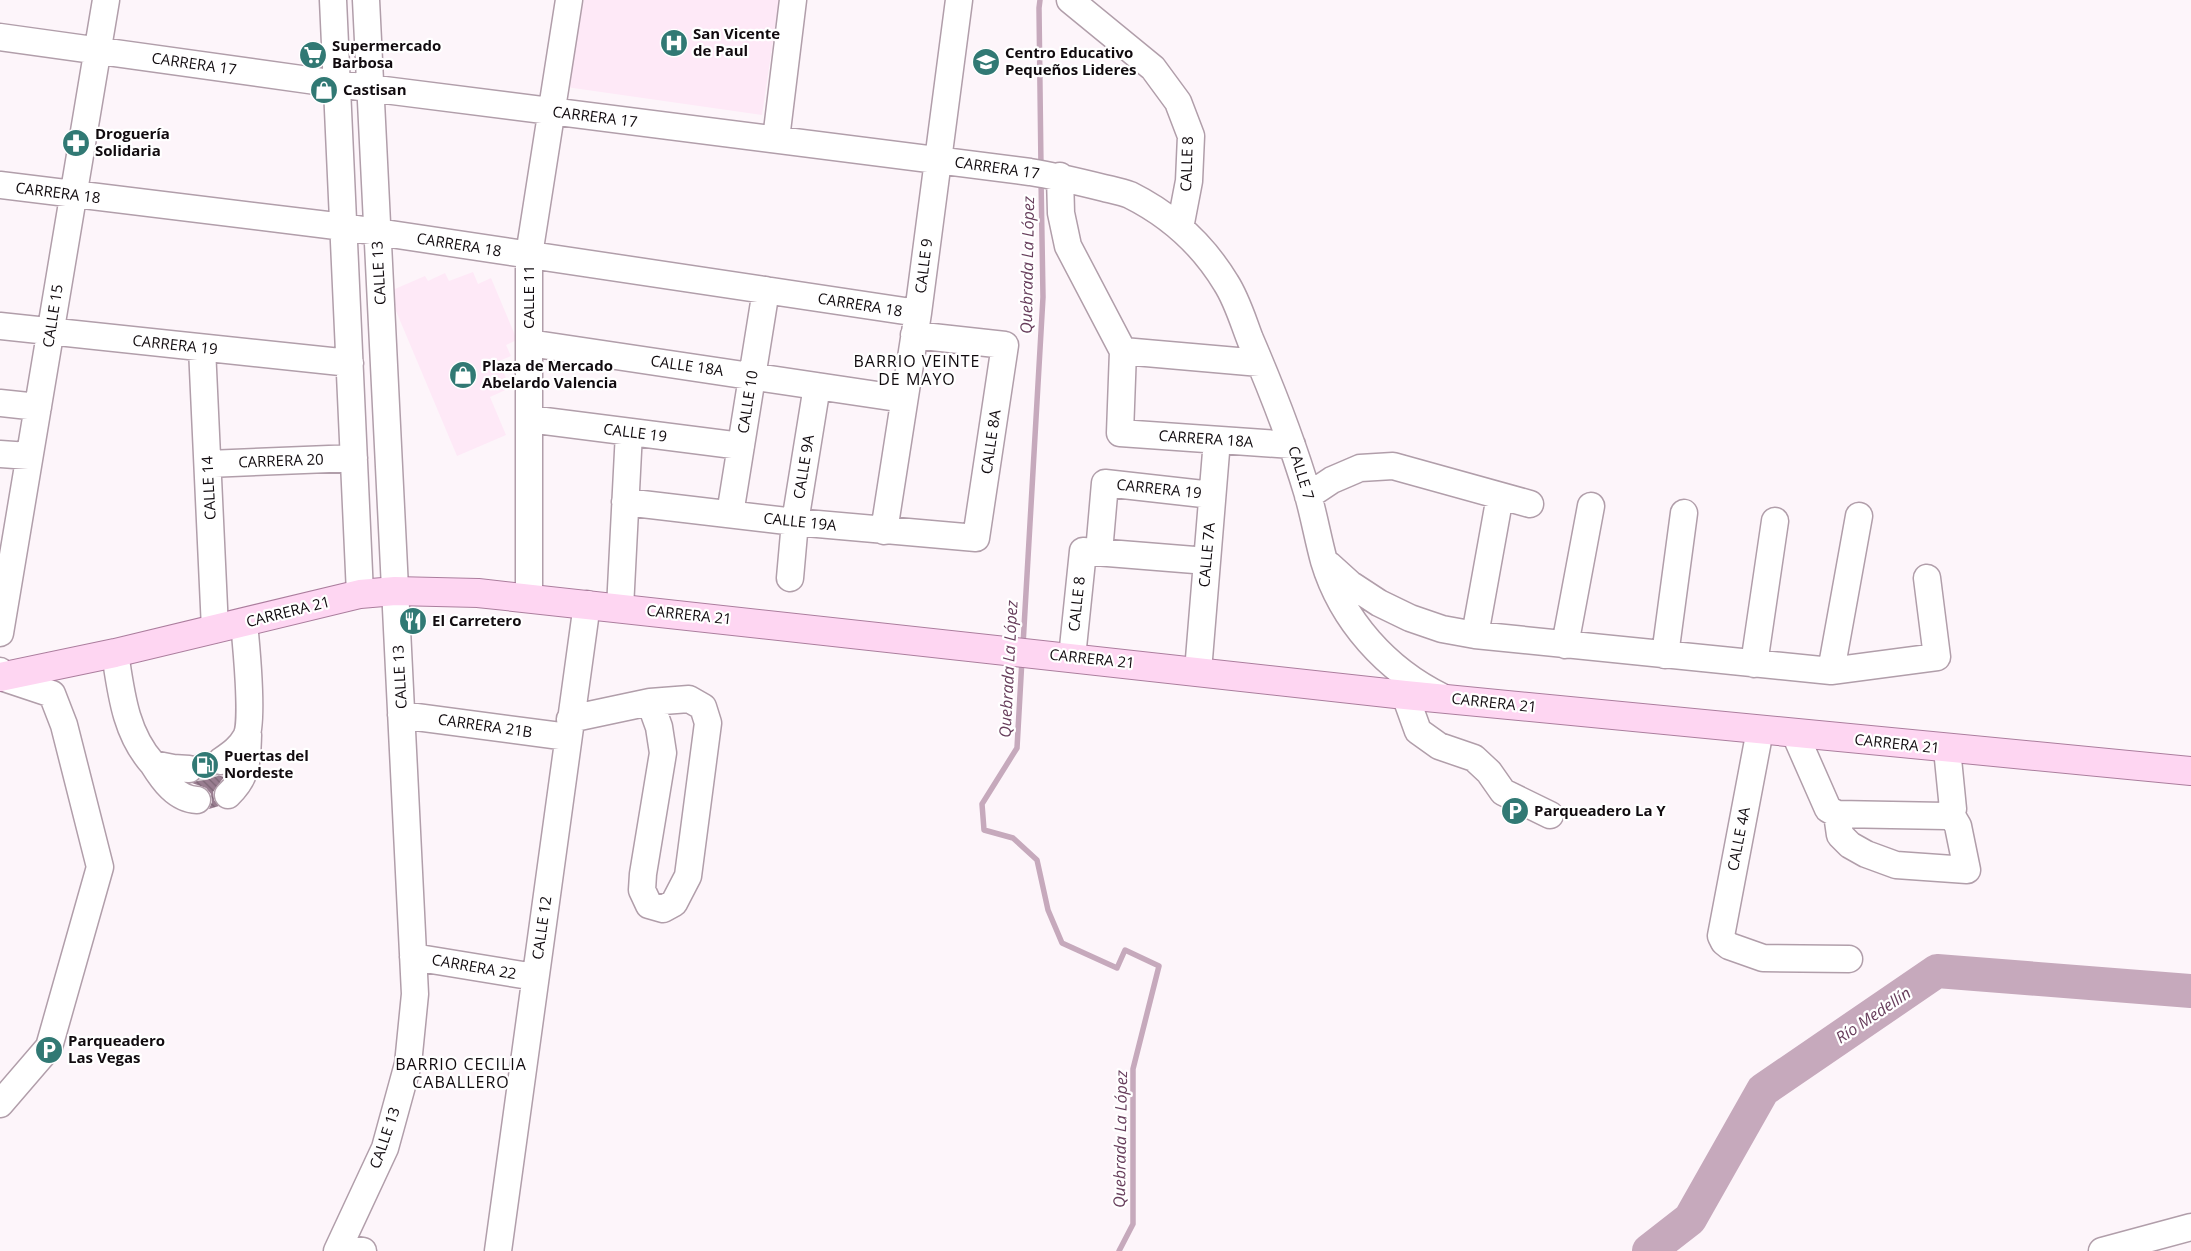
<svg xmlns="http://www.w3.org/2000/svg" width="2191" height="1251" viewBox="0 0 2191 1251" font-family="'Open Sans',sans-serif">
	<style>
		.built { fill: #fee9f7 }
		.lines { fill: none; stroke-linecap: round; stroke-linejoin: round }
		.stream { stroke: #c6a9bc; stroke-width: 5.5 }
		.river { stroke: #c6a9bc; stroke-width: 34 }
		.building { fill: url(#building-back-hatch) }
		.minor-tunnel { stroke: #dad2d7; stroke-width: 26; stroke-dasharray: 26 13; stroke-linecap: butt }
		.minor-casing { stroke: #b19eaa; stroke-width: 29 }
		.major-casing { stroke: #ab7d9d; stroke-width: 30 }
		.minor { stroke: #fff; stroke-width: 26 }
		.major { stroke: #fed6f2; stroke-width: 28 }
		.labels { text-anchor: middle; stroke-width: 4.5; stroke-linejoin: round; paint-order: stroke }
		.poi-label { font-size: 15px; font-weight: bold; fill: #110b0f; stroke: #fff; text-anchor: start }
		.street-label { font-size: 15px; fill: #110b0f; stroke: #fff }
		.water-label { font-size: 16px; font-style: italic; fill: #673d5b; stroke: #fff }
		.neighbourhood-label { font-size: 16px; letter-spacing: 1px; fill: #110b0f; stroke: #fff }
	</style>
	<defs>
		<pattern id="building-back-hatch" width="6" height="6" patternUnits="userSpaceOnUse" patternTransform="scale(1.25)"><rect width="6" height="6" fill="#997d90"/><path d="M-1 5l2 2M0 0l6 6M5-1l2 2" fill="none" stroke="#7b6574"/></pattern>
	</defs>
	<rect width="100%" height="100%" fill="#fdf5fa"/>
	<path class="built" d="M584,0h195l-17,115 -196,-28z
		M473,272l5,12 13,-6 26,62 -11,5 5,11 -12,5 11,27 -20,9 16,38 -49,21 -69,-164 37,-16 3,5 17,-8 4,8z"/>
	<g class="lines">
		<path class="stream" d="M1040,0l-1,8 2,160
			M1023,645l20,-348 -2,-118
			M1022,659l-5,89 -35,56 2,26 29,8 24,22 11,50 14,33 55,25 8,-18 34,16 -26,103v155l-14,27"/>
		<path class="river" d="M1649,1251l41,-32 73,-129 174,-119 254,20"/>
	</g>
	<path class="building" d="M210,752l-4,10 2,7 6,5 10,3 -11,15 1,8 5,6 -10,3 3,-7 -1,-8 -5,-6 -14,-5 9,-5 3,-9 -2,-7 -8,-7z"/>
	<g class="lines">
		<path class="minor-tunnel" d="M189,769l15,-2 17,-6"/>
		<g class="minor-casing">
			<path id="minor" d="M333,0l27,594
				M1070,0l83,68 25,34 13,34 -2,45 -9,47
				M0,37l337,47 693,88c25,4 50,10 74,16 8,2 18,4 26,7 40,20 73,50 96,88 11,17 17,38 24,56 22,51 42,102 58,156 6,21 10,44 16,66 18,60 63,109 118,136
				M776,139l17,-139
				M1060,176l1,37 7,33 55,105 -3,82 172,12
				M0,185l344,42 574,86
				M0,326l350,37
				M529,343l375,56
				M202,348l13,281
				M1123,351l137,12
				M0,403l38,4
				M529,419l212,27
				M0,454l29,2
				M208,464l146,-6
				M1308,496l24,-16 28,-12 33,-2 137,38
				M625,502l170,20 181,16 29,-193 -91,-10
				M730,514l36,-224
				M884,531l34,-218 41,-313
				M1099,552l6,-69 107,12
				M1329,565l21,19 29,19 31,15 32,11 33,6 356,36 106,-14 -10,-79
				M790,578l5,-56 22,-136
				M529,598v-343l40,-255
				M620,608l9,-176
				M0,633l106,-633
				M1475,635l25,-139
				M1565,645l26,-139
				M115,653c6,39 10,80 38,111l20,4 16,1
				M1665,655l19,-142
				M1072,657l11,-106 124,10
				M1754,664l21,-143
				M0,671l1,6 51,17 12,31 36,142 -51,180 -49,57
				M1198,671l19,-231
				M1831,671l28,-155
				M1405,695l13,36 21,15 35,12 15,14 14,20 47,23
				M401,715l167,22
				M570,719l80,-17 39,-3 14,8 5,16 -20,153 -14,27 -11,6 -14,-4 -7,-15 1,-16 20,-121 -4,-26 -9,-25
				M1760,730l-39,206 3,6 5,4 34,12 86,1
				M1795,734l33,75 9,5 109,2 5,-2 2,-5 -6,-60
				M221,761c10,-7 19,-13 25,-24 8,-14 0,-94 -2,-114
				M153,764c10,16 23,35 44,36
				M228,795c20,-19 19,-34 20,-60
				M1837,814l3,21 10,10 16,9 30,11 71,5 -9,-44 -7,-12
				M413,957l122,20
				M339,1247l24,4
				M337,1251l48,-103 23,-84 7,-70 -49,-994
				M498,1251l89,-647
				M2102,1251l89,-24"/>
		</g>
		<g class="major-casing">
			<path id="major" d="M0,677l115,-24 245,-59 35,-3 83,2 927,102 786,76"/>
		</g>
		<use href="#minor" class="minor"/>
		<use href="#major" class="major"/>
	</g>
	<defs>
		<g id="hospital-disc" transform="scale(1.4375)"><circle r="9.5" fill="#317974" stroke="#fff"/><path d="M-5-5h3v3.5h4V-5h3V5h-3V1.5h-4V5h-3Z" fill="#fff"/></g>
		<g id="supermarket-disc" transform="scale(1.4375)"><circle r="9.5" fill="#317974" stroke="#fff"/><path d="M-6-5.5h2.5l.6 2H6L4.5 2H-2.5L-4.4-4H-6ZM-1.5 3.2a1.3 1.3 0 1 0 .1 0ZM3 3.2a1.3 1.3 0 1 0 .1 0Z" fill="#fff"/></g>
		<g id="school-disc" transform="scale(1.4375)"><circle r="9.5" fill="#317974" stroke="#fff"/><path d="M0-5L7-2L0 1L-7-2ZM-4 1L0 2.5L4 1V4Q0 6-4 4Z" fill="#fff"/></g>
		<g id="shop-disc" transform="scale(1.4375)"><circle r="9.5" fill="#317974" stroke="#fff"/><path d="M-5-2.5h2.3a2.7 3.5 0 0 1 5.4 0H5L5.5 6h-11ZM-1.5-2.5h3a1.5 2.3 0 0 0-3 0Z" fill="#fff"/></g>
		<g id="pharmacy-disc" transform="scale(1.4375)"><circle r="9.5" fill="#317974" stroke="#fff"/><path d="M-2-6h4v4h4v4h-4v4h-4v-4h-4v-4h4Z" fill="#fff"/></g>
		<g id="restaurant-disc" transform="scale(1.4375)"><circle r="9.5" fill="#317974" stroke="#fff"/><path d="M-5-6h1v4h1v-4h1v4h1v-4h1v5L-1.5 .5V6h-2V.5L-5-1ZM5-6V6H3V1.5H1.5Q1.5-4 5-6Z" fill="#fff"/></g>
		<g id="fuel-disc" transform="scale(1.4375)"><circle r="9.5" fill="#317974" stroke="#fff"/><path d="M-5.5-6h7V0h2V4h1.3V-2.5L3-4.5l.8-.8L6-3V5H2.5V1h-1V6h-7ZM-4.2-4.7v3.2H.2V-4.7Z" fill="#fff"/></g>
		<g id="parking-disc" transform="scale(1.4375)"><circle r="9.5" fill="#317974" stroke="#fff"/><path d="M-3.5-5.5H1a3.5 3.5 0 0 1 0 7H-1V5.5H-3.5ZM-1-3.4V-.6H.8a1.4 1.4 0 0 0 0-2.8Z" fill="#fff"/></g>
	</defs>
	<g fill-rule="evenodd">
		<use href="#hospital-disc" x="674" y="43"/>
		<use href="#supermarket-disc" x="313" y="55"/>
		<use href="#school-disc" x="986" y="62"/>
		<use href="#shop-disc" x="324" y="90"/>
		<use href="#pharmacy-disc" x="76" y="143"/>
		<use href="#shop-disc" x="463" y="375"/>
		<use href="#restaurant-disc" x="413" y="621"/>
		<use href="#fuel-disc" x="205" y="765"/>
		<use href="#parking-disc" x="1515" y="811"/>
		<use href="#parking-disc" x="49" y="1050"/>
	</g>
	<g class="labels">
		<g class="poi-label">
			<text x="693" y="39">San Vicente<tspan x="693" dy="17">de Paul</tspan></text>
			<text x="332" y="51">Supermercado<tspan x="332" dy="17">Barbosa</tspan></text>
			<text x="1005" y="58">Centro Educativo<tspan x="1005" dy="17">Pequeños Lideres</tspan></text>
			<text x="343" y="95">Castisan</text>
			<text x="95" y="139">Droguería<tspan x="95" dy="17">Solidaria</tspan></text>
			<text x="482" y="371">Plaza de Mercado<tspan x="482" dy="17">Abelardo Valencia</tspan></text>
			<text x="432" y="626">El Carretero</text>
			<text x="224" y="761">Puertas del<tspan x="224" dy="17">Nordeste</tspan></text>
			<text x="1534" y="816">Parqueadero La Y</text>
			<text x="68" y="1046">Parqueadero<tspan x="68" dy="17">Las Vegas</tspan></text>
		</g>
		<g class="street-label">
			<text transform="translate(194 64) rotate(8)" y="5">CARRERA 17</text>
			<text transform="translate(595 117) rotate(7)" y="5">CARRERA 17</text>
			<text transform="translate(1187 164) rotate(-88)" y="5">CALLE 8</text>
			<text transform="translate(997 168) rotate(8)" y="5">CARRERA 17</text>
			<text transform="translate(58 193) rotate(7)" y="5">CARRERA 18</text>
			<text transform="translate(459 245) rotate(9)" y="5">CARRERA 18</text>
			<text transform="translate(924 266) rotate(-83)" y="5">CALLE 9</text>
			<text transform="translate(379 273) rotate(-93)" y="5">CALLE 13</text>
			<text transform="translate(529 297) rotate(-90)" y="5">CALLE 11</text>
			<text transform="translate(860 305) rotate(9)" y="5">CARRERA 18</text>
			<text transform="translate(53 316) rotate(-81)" y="5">CALLE 15</text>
			<text transform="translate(175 345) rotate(6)" y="5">CARRERA 19</text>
			<text transform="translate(687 366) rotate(8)" y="5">CALLE 18A</text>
			<text transform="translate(748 402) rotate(-81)" y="5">CALLE 10</text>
			<text transform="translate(635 433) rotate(7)" y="5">CALLE 19</text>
			<text transform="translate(1206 439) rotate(4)" y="5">CARRERA 18A</text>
			<text transform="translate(991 442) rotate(-82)" y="5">CALLE 8A</text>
			<text transform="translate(281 461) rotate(-2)" y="5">CARRERA 20</text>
			<text transform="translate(804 467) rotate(-81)" y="5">CALLE 9A</text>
			<text transform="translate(1301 473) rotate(73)" y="5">CALLE 7</text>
			<text transform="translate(209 488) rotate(-93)" y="5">CALLE 14</text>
			<text transform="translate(1159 489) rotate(6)" y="5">CARRERA 19</text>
			<text transform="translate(800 522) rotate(6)" y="5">CALLE 19A</text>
			<text transform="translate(1207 555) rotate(-85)" y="5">CALLE 7A</text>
			<text transform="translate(1077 604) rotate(-84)" y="5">CALLE 8</text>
			<text transform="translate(288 612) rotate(-14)" y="5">CARRERA 21</text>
			<text transform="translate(689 615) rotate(6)" y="5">CARRERA 21</text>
			<text transform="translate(1092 659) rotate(6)" y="5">CARRERA 21</text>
			<text transform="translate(400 677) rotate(-93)" y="5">CALLE 13</text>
			<text transform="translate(1494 703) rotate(6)" y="5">CARRERA 21</text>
			<text transform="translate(485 726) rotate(8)" y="5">CARRERA 21B</text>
			<text transform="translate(1897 744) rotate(6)" y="5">CARRERA 21</text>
			<text transform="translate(1739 839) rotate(-79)" y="5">CALLE 4A</text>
			<text transform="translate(542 928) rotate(-82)" y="5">CALLE 12</text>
			<text transform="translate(474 967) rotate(10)" y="5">CARRERA 22</text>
			<text transform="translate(385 1138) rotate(-71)" y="5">CALLE 13</text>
		</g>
		<g class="water-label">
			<text transform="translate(1027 265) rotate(-89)" y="6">Quebrada La López</text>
			<text transform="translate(1008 669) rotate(-87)" y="6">Quebrada La López</text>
			<text transform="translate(1873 1015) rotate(-34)" y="6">Río Medellín</text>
			<text transform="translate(1120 1139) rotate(-89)" y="6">Quebrada La López</text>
		</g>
		<g class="neighbourhood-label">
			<text x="917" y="367">BARRIO VEINTE<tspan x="917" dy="18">DE MAYO</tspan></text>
			<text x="461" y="1070">BARRIO CECILIA<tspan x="461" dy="18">CABALLERO</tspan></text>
		</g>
	</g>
</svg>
